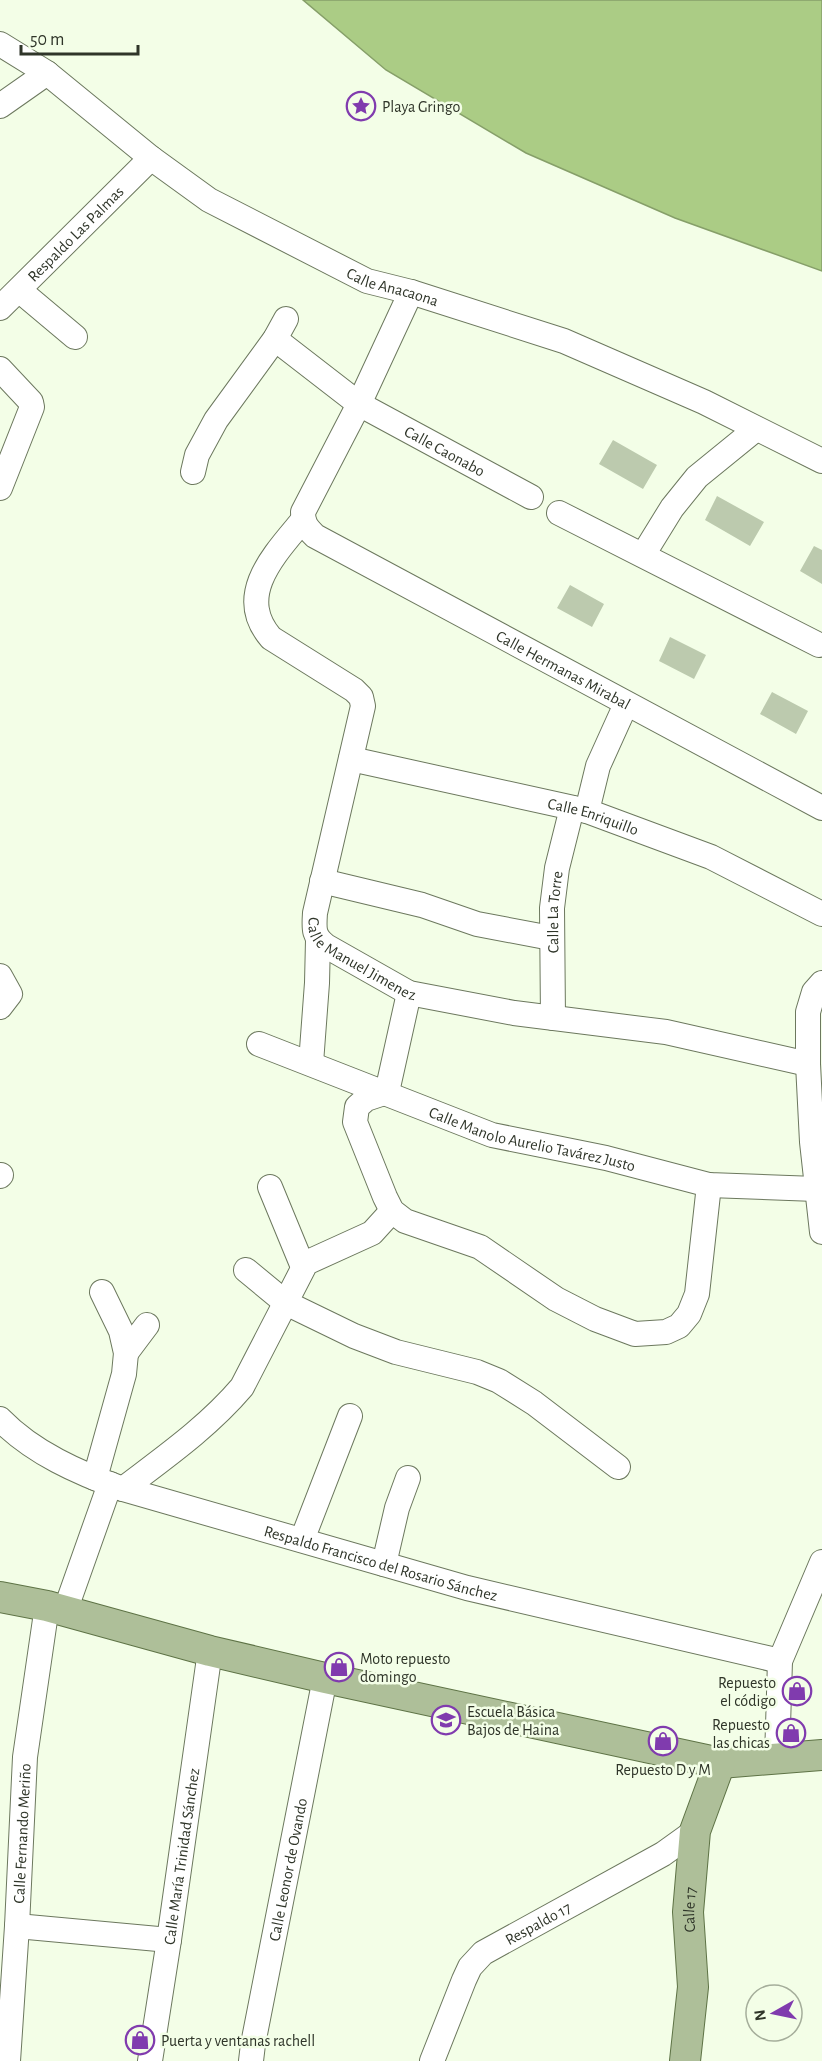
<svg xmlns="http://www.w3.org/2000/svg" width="822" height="2061" viewBox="0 0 822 2061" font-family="'Alegreya Sans',sans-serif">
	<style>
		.water { fill: #abcc85; stroke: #869f69; stroke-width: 1.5 }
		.building { fill: #bccaae }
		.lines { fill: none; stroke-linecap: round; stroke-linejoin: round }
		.minor-casing { stroke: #6c785e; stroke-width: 26 }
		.major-casing { stroke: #5e7346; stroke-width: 32 }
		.minor { stroke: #fff; stroke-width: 24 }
		.major { stroke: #aebf99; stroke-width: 30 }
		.labels { text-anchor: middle; stroke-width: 5; stroke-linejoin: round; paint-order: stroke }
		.poi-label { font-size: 16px; fill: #2f3529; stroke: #f3fee7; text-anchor: start }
		.street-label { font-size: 16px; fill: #2f3529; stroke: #f3fee7 }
	</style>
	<rect width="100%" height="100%" fill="#f3fee7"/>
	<path class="water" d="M303,0h519v271l-147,-53 -149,-65 -140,-83z"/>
	<path class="building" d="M613,440l44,25 -14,24 -44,-25z
		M717,496l47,26 -14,24 -45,-26z
		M814,546l8,4v34l-22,-13z
		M570,585l34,19 -12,23 -35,-19z
		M670,637l36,18 -12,24 -35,-18z
		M772,692l36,19 -12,23 -36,-20z"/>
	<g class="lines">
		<g class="minor-casing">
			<g id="minor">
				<path id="s1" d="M0,44l47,29 104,85 58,42 158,81 44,11 153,49 140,61 118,59"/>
				<path d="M0,106l47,-33"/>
				<path d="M19,290l56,47"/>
				<path id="s2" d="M411,292l-52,112 -56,108c0,12 4,16 12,24l507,272"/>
				<path id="s3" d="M0,308l151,-150"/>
				<path id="s4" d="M275,339l84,65 172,93"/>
				<path d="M0,369l31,33 1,5 -32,81"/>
				<path d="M193,472l4,-17 19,-35 59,-81 11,-20"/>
				<path d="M559,513l260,132"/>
				<path id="s5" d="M303,520c-28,34 -69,75 -32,118l83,52 7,7 2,9 -48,207c-1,16 -2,23 11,33l83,47 105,20 152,19 142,32"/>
				<path d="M643,555l29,-47 25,-31 59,-48"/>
				<path id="s6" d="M351,759l236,52 124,46 111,57"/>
				<path d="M587,811l11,-45 28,-62"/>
				<path d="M322,881l100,24 55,19 74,14"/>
				<path d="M0,976l10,18 -10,13"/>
				<path d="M822,983l-8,9 -6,20v52l4,78 10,90"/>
				<path d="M409,993l-22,99 -21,7 -9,8 -2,15 30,75 7,14 13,10 75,26 76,52 39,20 40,15 31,-2 13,-6 10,-12 8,-20 12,-109"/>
				<path id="s7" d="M553,1018l-1,-110 5,-40 15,-60"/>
				<path id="s8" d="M259,1044l233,91 114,23 103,27 107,4"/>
				<path d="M311,1063l6,-80 1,-43"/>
				<path d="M0,1176l1,-1"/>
				<path d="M270,1187l33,80"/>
				<path d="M246,1270l40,33 68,33 42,16 81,20 22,9 35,22 84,64"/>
				<path d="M126,1353l21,-28"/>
				<path id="s9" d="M0,1419c33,34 79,54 123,70l344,99 313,73"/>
				<path d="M95,1478l29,-104 2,-21 -5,-22 -19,-39"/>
				<path d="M123,1489c42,-32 85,-62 119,-102l64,-124 66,-30 20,-22"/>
				<path d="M302,1540l48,-124"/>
				<path d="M384,1564l13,-56 11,-30"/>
				<path d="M65,1611l45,-127"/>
				<path d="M777,1758l3,-97 42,-99"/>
				<path d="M17,1926l152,14"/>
				<path id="s10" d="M8,2061l9,-135 8,-169 22,-151"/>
				<path id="s11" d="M150,2061l19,-121 41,-289"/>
				<path id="s12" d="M251,2061l2,-17 72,-366"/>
				<path id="s13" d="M432,2061l32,-81 6,-13 13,-14 180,-99 32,-23"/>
			</g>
		</g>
		<g class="major-casing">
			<g id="major">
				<path d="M0,1597l47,9 163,45 115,27 395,85 102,-8"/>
				<path id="s14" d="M685,2061l8,-74 -5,-75 7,-81 25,-68"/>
			</g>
		</g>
		<use href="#minor" class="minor"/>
		<use href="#major" class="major"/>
	</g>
	<defs>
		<g id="sight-ring" transform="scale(1.5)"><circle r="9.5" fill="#f3fee7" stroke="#803bae" stroke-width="1.5"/><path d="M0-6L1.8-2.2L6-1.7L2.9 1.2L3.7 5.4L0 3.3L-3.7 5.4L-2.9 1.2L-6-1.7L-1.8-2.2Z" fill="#803bae"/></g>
		<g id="shop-ring" transform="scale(1.5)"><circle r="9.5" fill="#f3fee7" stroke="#803bae" stroke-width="1.5"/><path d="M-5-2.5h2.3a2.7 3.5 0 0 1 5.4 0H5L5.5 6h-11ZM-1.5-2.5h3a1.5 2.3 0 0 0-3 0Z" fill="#803bae"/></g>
		<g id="school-ring" transform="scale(1.5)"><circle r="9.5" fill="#f3fee7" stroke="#803bae" stroke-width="1.5"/><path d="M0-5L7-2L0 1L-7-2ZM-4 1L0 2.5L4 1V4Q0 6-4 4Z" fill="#803bae"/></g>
	</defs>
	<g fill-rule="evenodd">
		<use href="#sight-ring" x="361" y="106"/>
		<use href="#shop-ring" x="339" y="1667"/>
		<use href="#shop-ring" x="797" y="1691"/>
		<use href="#school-ring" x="446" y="1720"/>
		<use href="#shop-ring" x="791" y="1733"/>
		<use href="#shop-ring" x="663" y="1741"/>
		<use href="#shop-ring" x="140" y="2040"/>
	</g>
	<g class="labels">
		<g class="poi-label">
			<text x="382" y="112">Playa Gringo</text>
			<text x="360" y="1664">Moto repuesto<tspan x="360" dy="18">domingo</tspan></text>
			<text x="776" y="1688" text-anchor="end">Repuesto<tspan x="776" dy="18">el código</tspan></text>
			<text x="467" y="1717">Escuela Básica<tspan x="467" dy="18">Bajos de Haina</tspan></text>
			<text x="770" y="1730" text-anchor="end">Repuesto<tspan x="770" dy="18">las chicas</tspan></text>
			<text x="663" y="1775" text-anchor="middle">Repuesto D y M</text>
			<text x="161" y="2046">Puerta y ventanas rachell</text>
		</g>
		<g class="street-label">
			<text dy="6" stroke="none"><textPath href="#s3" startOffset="106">Respaldo Las Palmas</textPath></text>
			<text dy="6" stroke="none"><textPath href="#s1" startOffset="465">Calle Anacaona</textPath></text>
			<text dy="6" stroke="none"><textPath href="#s4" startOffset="204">Calle Caonabo</textPath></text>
			<text dy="6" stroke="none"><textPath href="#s2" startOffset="555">Calle Hermanas Mirabal</textPath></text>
			<text dy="6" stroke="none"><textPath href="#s6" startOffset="249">Calle Enriquillo</textPath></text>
			<text dy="6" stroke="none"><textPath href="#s7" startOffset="106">Calle La Torre</textPath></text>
			<text dy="6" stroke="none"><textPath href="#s5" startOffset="537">Calle Manuel Jimenez</textPath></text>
			<text dy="6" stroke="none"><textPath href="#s8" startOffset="290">Calle Manolo Aurelio Tavárez Justo</textPath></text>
			<text dy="6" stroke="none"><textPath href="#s9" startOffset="411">Respaldo Francisco del Rosario Sánchez</textPath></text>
			<text dy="6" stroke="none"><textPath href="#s10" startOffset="228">Calle Fernando Meriño</textPath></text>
			<text dy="6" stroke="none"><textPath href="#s11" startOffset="207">Calle María Trinidad Sánchez</textPath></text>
			<text dy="6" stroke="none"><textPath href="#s12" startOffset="195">Calle Leonor de Ovando</textPath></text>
			<text dy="6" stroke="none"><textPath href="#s14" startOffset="152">Calle 17</textPath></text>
			<text dy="6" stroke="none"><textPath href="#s13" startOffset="183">Respaldo 17</textPath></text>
		</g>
	</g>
	<g transform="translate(774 2013) rotate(261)"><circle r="28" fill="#f3fee7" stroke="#a5ae9b" stroke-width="1.5"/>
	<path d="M0-4.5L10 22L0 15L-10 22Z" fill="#803bae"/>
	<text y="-9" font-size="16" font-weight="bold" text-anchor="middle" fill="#2f3529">N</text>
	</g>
	<path d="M21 45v9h117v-9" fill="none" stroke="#2f3529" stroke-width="3"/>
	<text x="30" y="45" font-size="18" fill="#2f3529" stroke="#f3fee7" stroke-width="4.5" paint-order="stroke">50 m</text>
</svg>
